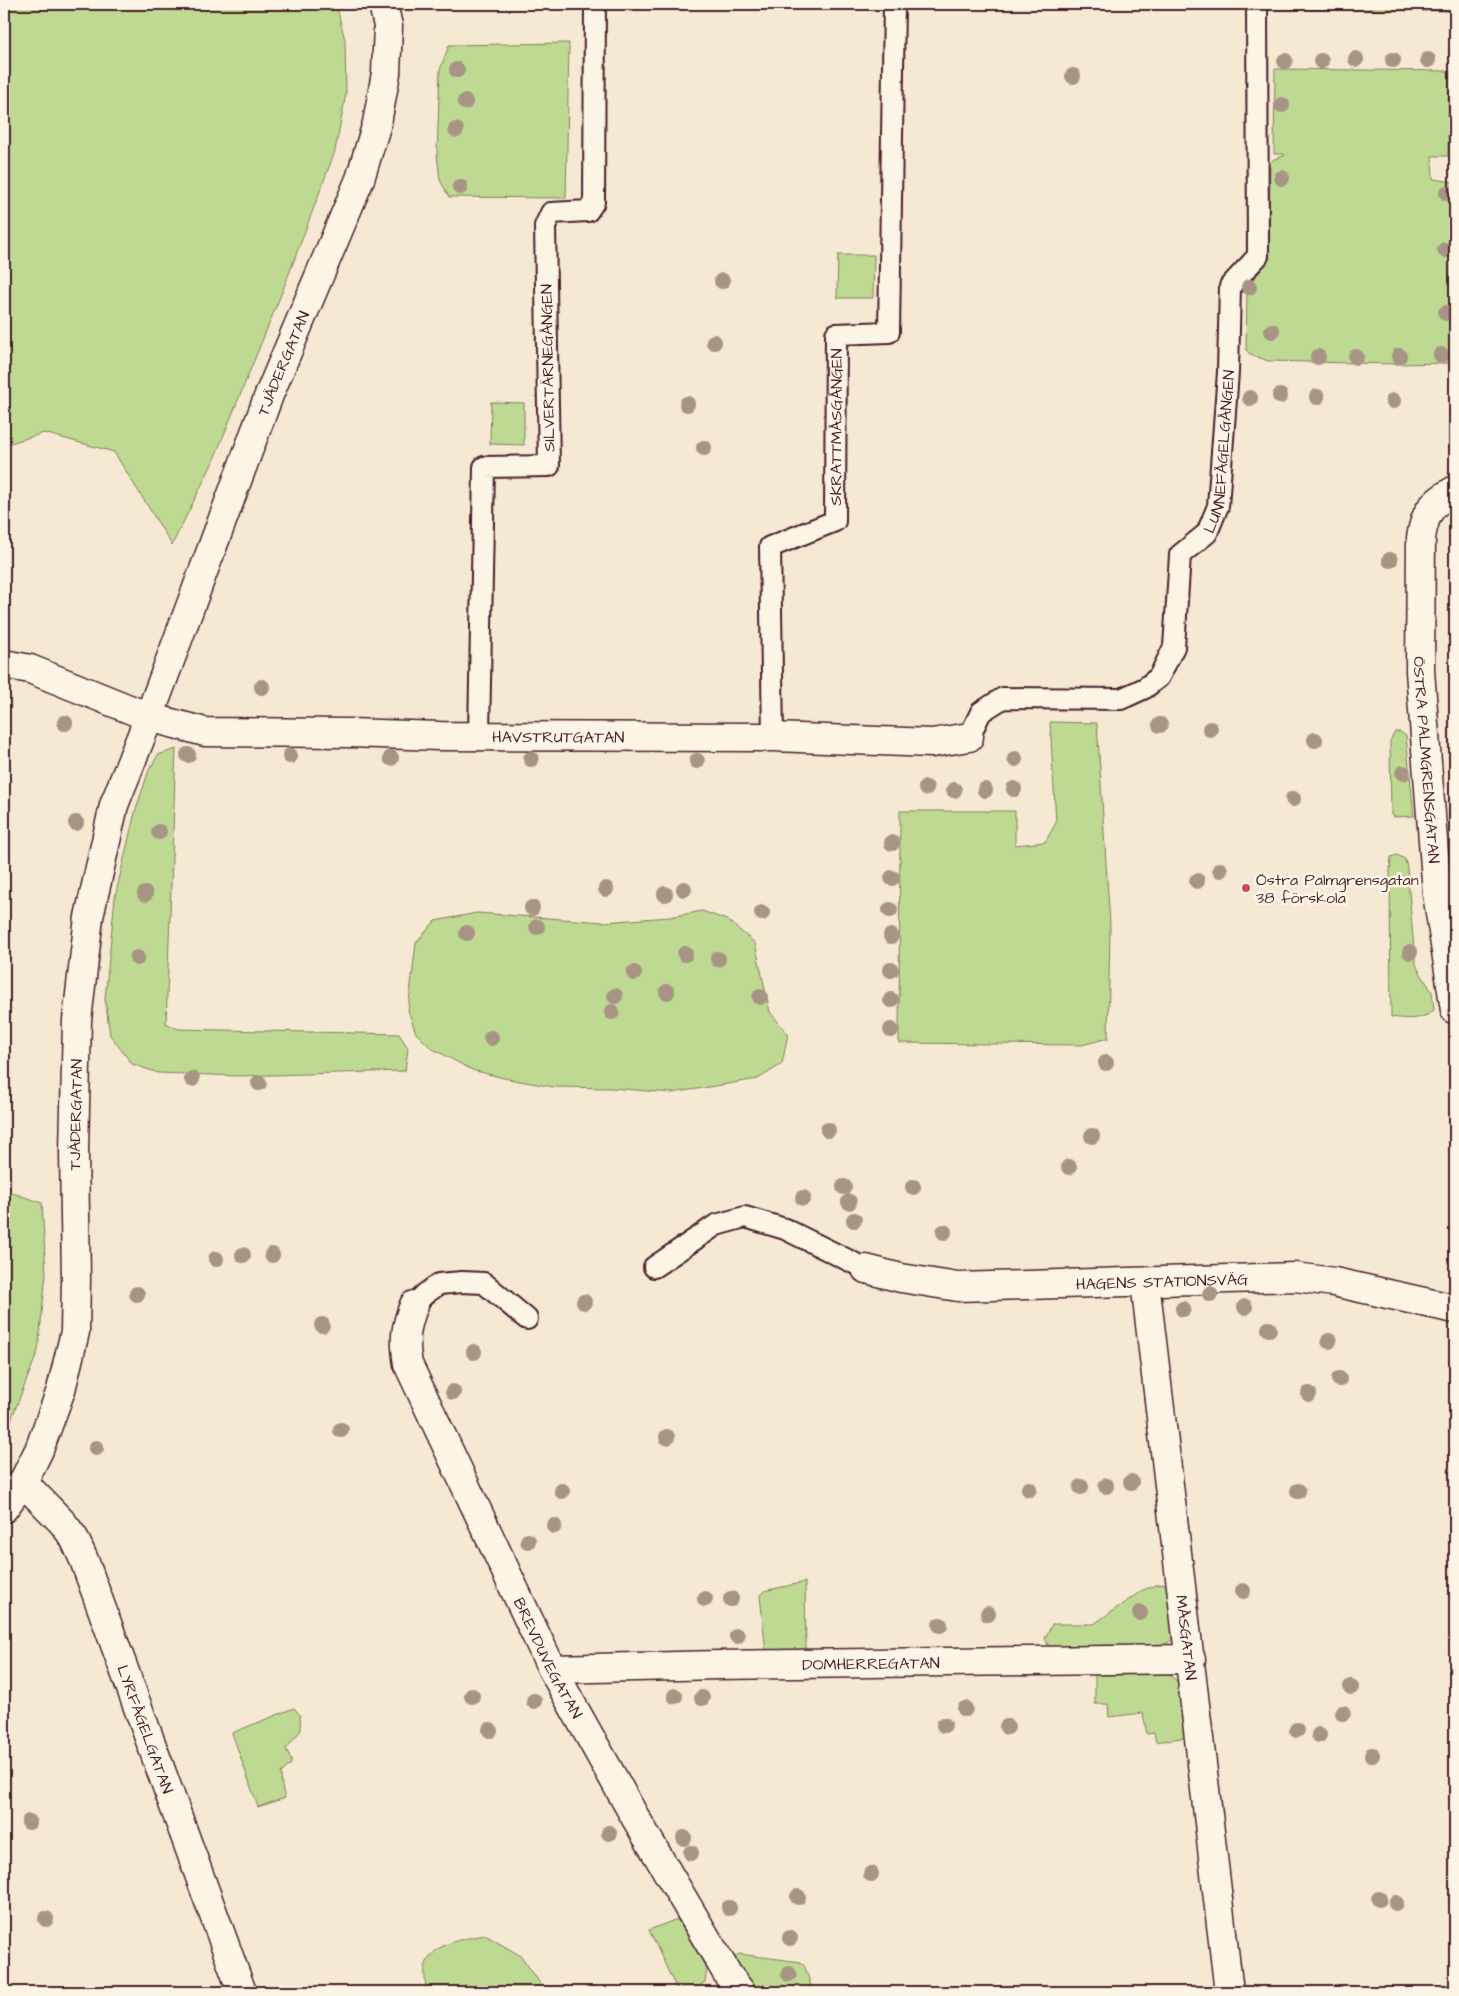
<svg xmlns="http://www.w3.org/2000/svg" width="1459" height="1996" viewBox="0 0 1459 1996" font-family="'Architects Daughter',sans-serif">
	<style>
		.green { fill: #beda92; stroke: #847c5e }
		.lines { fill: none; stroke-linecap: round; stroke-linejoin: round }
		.lane-casing { stroke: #4a1f2b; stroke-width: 24 }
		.street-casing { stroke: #4a1f2b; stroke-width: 31 }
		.lane { stroke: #fcf5e5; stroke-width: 20 }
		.street { stroke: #fcf5e5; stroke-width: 28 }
		.tree { fill: #a79485 }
		.poi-dot { fill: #d1495b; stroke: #fcf5e5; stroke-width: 2 }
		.labels { text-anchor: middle; stroke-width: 5; stroke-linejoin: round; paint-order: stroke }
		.street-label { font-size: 16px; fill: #4a1f2b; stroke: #fcf5e5 }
		.poi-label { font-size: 16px; fill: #4a1f2b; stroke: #fcf5e5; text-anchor: start }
	</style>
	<rect width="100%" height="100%" fill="#f5e9d3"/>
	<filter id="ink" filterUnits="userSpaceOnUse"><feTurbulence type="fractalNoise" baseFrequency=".02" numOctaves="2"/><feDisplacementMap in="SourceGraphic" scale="10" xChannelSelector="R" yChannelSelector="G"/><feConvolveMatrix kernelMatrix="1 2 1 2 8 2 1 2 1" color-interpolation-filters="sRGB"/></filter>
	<g filter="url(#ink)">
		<path class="green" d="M4,4h332l9,36 1,54 -11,57 -51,136 -72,177 -40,81 -58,-93 -70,-19 -40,12z
			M1276,4h176l-1,7 -175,-2z
			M569,43l-3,155 -117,-1 -9,-17 -3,-26 3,-84 9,-25z
			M1275,69l174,2 -1,85h-16l1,23 21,3 1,9 -2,171 -2,1 -56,1 -127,-3 -18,-7 -4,-4 1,-62 22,-29 1,-96 4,-4 10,-3v-2h-10z
			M838,255h36l-1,43h-36z
			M491,402l33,1v42l-34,-1z
			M1050,722l47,1 13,202 -2,113 -26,7 -183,-2 1,-232h115v34l30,-3 11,-19z
			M1395,732h5l6,4 8,80 -21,1 -2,-2 -1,-74z
			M176,749l-10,274 12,6 221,5 9,14 -3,23 -166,5 -81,-3 -26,-9 -22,-29 -5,-36 10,-102 20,-85 14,-42 9,-15z
			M1397,855l8,4 2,9 8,93 3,8 14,23 2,18c-12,11 -28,9 -43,7l-1,-145 1,-15z
			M702,911l25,9 28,23 15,69 18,22 -6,30 -24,15 -86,14 -61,-5 -57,-1 -46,-8 -36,-9 -41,-22 -15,-15 -8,-23 8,-67 19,-22 42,-8 127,9 66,-5z
			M4,1190l38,13 4,71 -8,77 -34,87z
			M805,1582l1,70 -40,2 -6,-59 4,-4z
			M1167,1584l8,54 -16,10 -104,1 -7,-4 -3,-7 7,-14h42l47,-33 14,-6z
			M1169,1674l12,11 6,52 -31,5 -2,-9 -7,1 -4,-21 -34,4 -1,-13h-13v-29z
			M294,1708l6,7 1,15 -15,19 5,10v5l-10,9 1,14 3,11 -27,9 -26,-74z
			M677,1919l30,50 -2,13 -15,10h-12l-29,-62z
			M485,1935l36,21 25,36h-120c0,-7 -2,-17 -1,-24 6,-26 39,-29 60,-33z
			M739,1954l62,8 4,5 8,25h-58l-19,-29 -1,-6z"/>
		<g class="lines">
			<g class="lane-casing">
				<g id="lane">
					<path d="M479,735l5,-268 65,-1 -4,-240 6,-13 37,-2 6,-9 1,-198"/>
					<path id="s1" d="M773,737l-3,-190 65,-26 1,-187 53,-2 5,-328"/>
					<path id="s2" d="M969,737l12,-25 22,-14 118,1 24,-11 14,-11 15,-30 6,-92 27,-22 11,-27 10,-134 2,-86 28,-30 -1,-252"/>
					<path d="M654,1267l62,-42 29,-8 40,12 81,40"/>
					<path d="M414,1305l11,-11 14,-10 23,-2 22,1 43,36"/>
				</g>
			</g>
			<g class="street-casing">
				<g id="street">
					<path id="s3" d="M1455,490c-23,13 -30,21 -34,48l-1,133 17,222 18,117"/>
					<path id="s4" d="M4,664l26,5 119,48 56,15 144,1 91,3 333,1 159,6 37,-6"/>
					<path id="s5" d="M866,1269l35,9 57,9 337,-10 39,5 121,27"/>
					<path id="s6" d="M1145,1282l84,710"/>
					<path id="s7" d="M414,1305c-9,23 -10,35 -6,59l144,305 83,148 93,158 13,17"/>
					<path id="s8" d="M23,1482l40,41 11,15 10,22 158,432"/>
					<path id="s9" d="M4,1508l19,-26 16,-32 22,-60 14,-58 1,-53 -2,-127 3,-132 12,-103 25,-112 35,-88 120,-322 91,-216 17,-56 9,-50 2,-47 -5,-22"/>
					<path id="s10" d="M552,1669l167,-4 472,-6"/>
				</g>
			</g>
			<use href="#lane" class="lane"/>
			<use href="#street" class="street"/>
		</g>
		<g class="tree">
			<circle cx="1356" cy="59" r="8"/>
			<circle cx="1393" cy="60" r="8"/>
			<circle cx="1428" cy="60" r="8"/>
			<circle cx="1285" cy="61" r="8"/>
			<circle cx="1321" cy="61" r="8"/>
			<circle cx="457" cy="70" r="8"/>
			<circle cx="1073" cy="76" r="8"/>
			<circle cx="465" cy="102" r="8"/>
			<circle cx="1282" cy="105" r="8"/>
			<circle cx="456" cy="130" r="8"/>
			<circle cx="1282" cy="178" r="8"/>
			<circle cx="460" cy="187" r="8"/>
			<circle cx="1447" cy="193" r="8"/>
			<circle cx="1445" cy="250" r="8"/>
			<circle cx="722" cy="281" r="8"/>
			<circle cx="1249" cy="287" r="8"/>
			<circle cx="1446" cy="313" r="8"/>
			<circle cx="1272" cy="331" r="8"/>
			<circle cx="714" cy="342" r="8"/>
			<circle cx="1441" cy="355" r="8"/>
			<circle cx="1399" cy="356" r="8"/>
			<circle cx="1318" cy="357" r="8"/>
			<circle cx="1356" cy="357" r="8"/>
			<circle cx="1280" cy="396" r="8"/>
			<circle cx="1317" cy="397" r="8"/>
			<circle cx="1250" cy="398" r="8"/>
			<circle cx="1393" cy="401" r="8"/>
			<circle cx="687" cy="404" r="8"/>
			<circle cx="704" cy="448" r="8"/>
			<circle cx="1390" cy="560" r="8"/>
			<circle cx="262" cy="687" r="8"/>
			<circle cx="65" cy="723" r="8"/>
			<circle cx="1160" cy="725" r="8"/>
			<circle cx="1210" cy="729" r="8"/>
			<circle cx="1315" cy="740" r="8"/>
			<circle cx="188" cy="755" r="8"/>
			<circle cx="290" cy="756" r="8"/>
			<circle cx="391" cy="758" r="8"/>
			<circle cx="531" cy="759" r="8"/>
			<circle cx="1015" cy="759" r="8"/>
			<circle cx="697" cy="761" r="8"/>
			<circle cx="1403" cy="773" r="8"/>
			<circle cx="926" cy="788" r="8"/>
			<circle cx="1014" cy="789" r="8"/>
			<circle cx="954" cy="790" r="8"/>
			<circle cx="985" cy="790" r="8"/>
			<circle cx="1293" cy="799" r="8"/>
			<circle cx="76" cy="823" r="8"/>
			<circle cx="159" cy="832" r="8"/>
			<circle cx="892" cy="843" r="8"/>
			<circle cx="1220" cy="870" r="8"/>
			<circle cx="892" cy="878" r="8"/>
			<circle cx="1197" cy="881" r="8"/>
			<circle cx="606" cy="889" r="8"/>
			<circle cx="684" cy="889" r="8"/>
			<circle cx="145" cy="894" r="8"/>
			<circle cx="665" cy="894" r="8"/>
			<circle cx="532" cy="908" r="8"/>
			<circle cx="890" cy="910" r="8"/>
			<circle cx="762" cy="913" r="8"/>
			<circle cx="537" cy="927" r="8"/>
			<circle cx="467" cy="933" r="8"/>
			<circle cx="891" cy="936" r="8"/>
			<circle cx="1410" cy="952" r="8"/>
			<circle cx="685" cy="954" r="8"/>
			<circle cx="137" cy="958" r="8"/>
			<circle cx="718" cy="959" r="8"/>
			<circle cx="891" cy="970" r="8"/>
			<circle cx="634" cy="973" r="8"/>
			<circle cx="667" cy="992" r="8"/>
			<circle cx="615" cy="996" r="8"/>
			<circle cx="760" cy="997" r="8"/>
			<circle cx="891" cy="1000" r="8"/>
			<circle cx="612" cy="1012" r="8"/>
			<circle cx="891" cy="1030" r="8"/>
			<circle cx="491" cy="1038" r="8"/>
			<circle cx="1106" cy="1063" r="8"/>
			<circle cx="192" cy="1079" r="8"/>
			<circle cx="259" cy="1083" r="8"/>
			<circle cx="828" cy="1130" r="8"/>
			<circle cx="1092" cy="1136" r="8"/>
			<circle cx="1069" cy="1167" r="8"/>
			<circle cx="844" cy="1187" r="8"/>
			<circle cx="913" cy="1187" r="8"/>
			<circle cx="803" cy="1198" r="8"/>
			<circle cx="849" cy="1202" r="8"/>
			<circle cx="854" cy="1220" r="8"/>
			<circle cx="944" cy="1232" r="8"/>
			<circle cx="243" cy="1255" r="8"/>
			<circle cx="272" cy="1255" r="8"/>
			<circle cx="216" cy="1259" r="8"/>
			<circle cx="137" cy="1294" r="8"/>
			<circle cx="1210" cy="1294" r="8"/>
			<circle cx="584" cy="1302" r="8"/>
			<circle cx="1245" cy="1307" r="8"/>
			<circle cx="1183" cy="1309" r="8"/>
			<circle cx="322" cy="1325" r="8"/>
			<circle cx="1269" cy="1329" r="8"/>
			<circle cx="1329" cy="1341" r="8"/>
			<circle cx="474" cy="1352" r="8"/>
			<circle cx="1339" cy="1379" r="8"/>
			<circle cx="453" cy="1392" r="8"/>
			<circle cx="1309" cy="1394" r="8"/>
			<circle cx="341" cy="1430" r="8"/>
			<circle cx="667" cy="1437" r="8"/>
			<circle cx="96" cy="1448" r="8"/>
			<circle cx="1131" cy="1482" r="8"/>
			<circle cx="1106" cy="1486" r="8"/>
			<circle cx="1081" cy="1487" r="8"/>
			<circle cx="1029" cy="1489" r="8"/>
			<circle cx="562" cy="1491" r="8"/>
			<circle cx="1298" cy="1491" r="8"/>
			<circle cx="554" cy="1526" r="8"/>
			<circle cx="528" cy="1541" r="8"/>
			<circle cx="1243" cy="1591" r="8"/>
			<circle cx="705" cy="1599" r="8"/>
			<circle cx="731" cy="1599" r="8"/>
			<circle cx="1140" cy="1613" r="8"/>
			<circle cx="988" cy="1614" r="8"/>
			<circle cx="940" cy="1625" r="8"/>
			<circle cx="737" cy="1636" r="8"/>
			<circle cx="1351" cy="1687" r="8"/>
			<circle cx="472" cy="1696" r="8"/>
			<circle cx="675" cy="1696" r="8"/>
			<circle cx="702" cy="1698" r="8"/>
			<circle cx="534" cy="1701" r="8"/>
			<circle cx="965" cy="1709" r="8"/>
			<circle cx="1343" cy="1713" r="8"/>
			<circle cx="944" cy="1725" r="8"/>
			<circle cx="1007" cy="1727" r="8"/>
			<circle cx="490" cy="1730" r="8"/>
			<circle cx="1297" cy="1730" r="8"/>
			<circle cx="1319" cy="1735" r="8"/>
			<circle cx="1372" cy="1755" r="8"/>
			<circle cx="29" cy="1822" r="8"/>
			<circle cx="609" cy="1833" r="8"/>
			<circle cx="684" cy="1838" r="8"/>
			<circle cx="691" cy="1853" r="8"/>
			<circle cx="871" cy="1874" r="8"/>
			<circle cx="798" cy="1897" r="8"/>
			<circle cx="1379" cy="1899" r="8"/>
			<circle cx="1396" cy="1903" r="8"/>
			<circle cx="729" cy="1908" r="8"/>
			<circle cx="46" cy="1919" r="8"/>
			<circle cx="790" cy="1938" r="8"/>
			<circle cx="789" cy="1974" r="8"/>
		</g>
	</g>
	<circle class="poi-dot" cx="1246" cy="888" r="5"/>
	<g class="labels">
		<g class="street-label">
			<text dy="6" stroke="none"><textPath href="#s9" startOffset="1195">TJÄDERGATAN</textPath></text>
			<text transform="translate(547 368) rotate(-91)" y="6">SILVERTÄRNEGÅNGEN</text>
			<text dy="6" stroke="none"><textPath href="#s1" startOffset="354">SKRATTMÅSGÅNGEN</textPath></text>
			<text dy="6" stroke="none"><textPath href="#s2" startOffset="460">LUNNEFÅGELGÅNGEN</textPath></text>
			<text dy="6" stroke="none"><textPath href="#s4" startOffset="566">HAVSTRUTGATAN</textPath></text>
			<text dy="6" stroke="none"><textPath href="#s3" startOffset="284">ÖSTRA PALMGRENSGATAN</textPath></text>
			<text dy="6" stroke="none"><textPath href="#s9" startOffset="409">TJÄDERGATAN</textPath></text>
			<text dy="6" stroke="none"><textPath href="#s5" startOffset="298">HAGENS STATIONSVÄG</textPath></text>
			<text dy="6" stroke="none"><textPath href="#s6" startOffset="358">MÅSGATAN</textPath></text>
			<text dy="6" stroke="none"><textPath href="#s7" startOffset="386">BREVDUVEGATAN</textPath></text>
			<text dy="6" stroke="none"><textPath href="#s10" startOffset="319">DOMHERREGATAN</textPath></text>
			<text dy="6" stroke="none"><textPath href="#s8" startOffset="280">LYRFÅGELGATAN</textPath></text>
		</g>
		<g class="poi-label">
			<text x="1256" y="885">Östra Palmgrensgatan<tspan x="1256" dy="18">38 förskola</tspan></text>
		</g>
	</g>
	<rect width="1459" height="1996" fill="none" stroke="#fcf5e5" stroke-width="20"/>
	<rect x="10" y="10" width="1439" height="1976" fill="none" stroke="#4a1f2b" stroke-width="2" filter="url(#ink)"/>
</svg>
